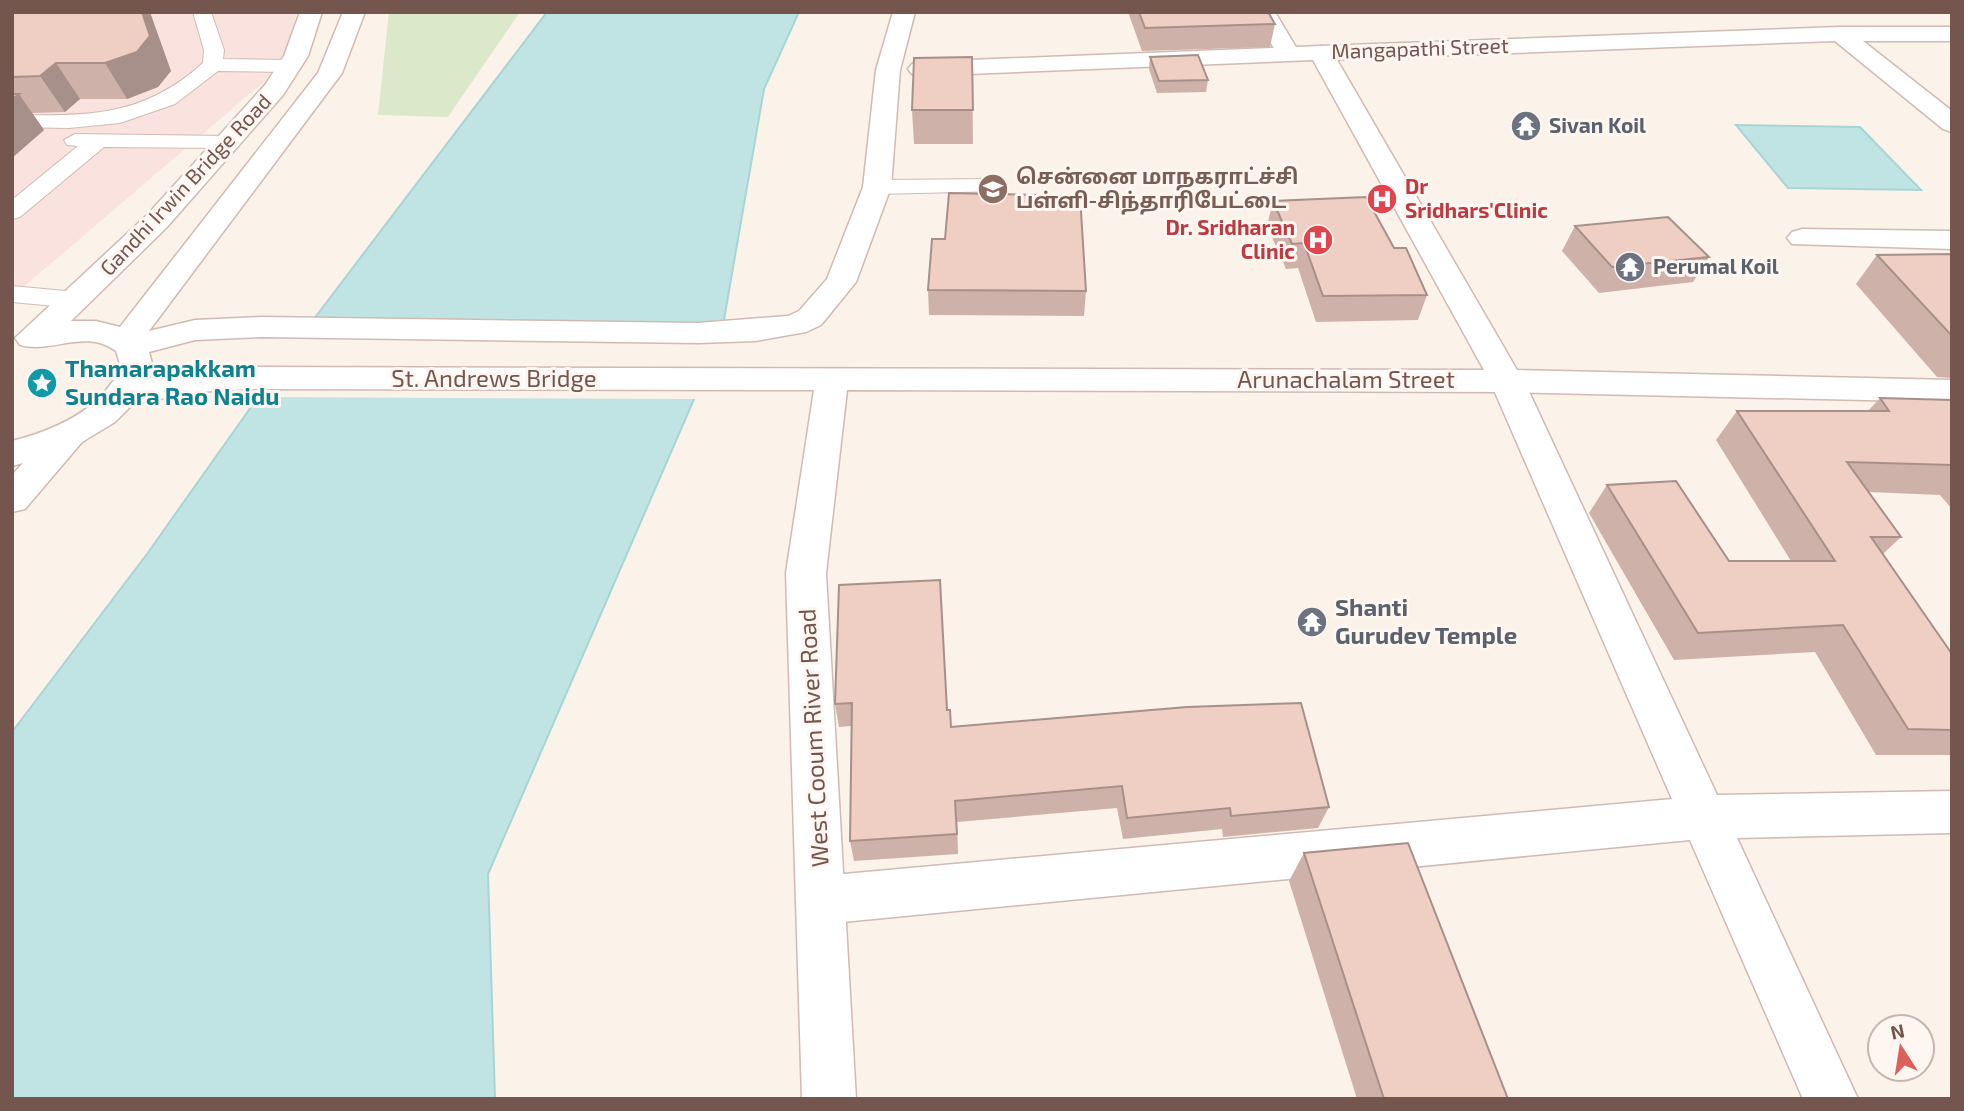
<svg xmlns="http://www.w3.org/2000/svg" width="1964" height="1111" viewBox="0 0 1964 1111" font-family="'Exo 2','Noto Sans Tamil',sans-serif">
	<style>
		.commercial { fill: #fae3df }
		.green { fill: #dbe8c9 }
		.water { fill: #c0e4e3; stroke: #a7d5d4; stroke-width: 2 }
		.pier { fill: #fbf2ea }
		.lines { fill: none; stroke-linecap: round; stroke-linejoin: round }
		.lane-casing { stroke: #cfbbb3; stroke-width: 2 }
		.street-casing { stroke: #cfbbb3; stroke-width: 3 }
		.secondary-casing { stroke: #d1bab1; stroke-width: 3 }
		.lane { fill: #fff; fill-rule: evenodd }
		.street { fill: #fff; fill-rule: evenodd }
		.secondary { fill: #fff; fill-rule: evenodd }
		.wall { fill: #ceb1a9 }
		.shaded-wall { fill: #a79089 }
		.building { fill: #efcec4; stroke: #a79089; stroke-width: 2 }
		.labels { text-anchor: middle; stroke-width: 6; stroke-linejoin: round; paint-order: stroke }
		.far-street-label { font-size: 21px; fill: #74564f; stroke: #fef6f1 }
		.far-worship-label { font-size: 21px; font-weight: bold; fill: #5b616d; stroke: #fef6f1; text-anchor: start }
		.far-education-label { font-size: 21px; font-weight: bold; fill: #785e54; stroke: #fef6f1; text-anchor: start }
		.far-health-label { font-size: 21px; font-weight: bold; fill: #be3a42; stroke: #fef6f1; text-anchor: start }
		.culture-label { font-size: 24px; font-weight: bold; fill: #0d838f; stroke: #fef6f1; text-anchor: start }
		.street-label { font-size: 24px; fill: #74564f; stroke: #fef6f1 }
		.worship-label { font-size: 24px; font-weight: bold; fill: #5b616d; stroke: #fef6f1; text-anchor: start }
	</style>
	<rect width="100%" height="100%" fill="#fbf2ea"/>
	<path class="commercial" d="M12,12h284l-5,34 -25,34 -245,209 -9,3z"/>
	<path class="green" d="M389,12h131l-72,105 -70,-2z"/>
	<path class="water" d="M547,12h252l-35,77 -43,248 -233,537 7,225h-483v-367l135,-178 157,-222z
		M1736,125l124,2 61,63 -133,-2z"/>
	<path class="pier" d="M296,336l429,2 -27,61 -445,-2z"/>
	<g class="lines">
		<g class="lane-casing">
			<path id="lane" d="M193,12h18l13,38 -1,9 68,1 10,6 -10,6 -73,-1 -43,33 -55,19 -51,5 -57,-1v-12c78,1 131,2 191,-52l1,-13z
				M75,134l153,2 11,6 -11,6 -124,-1 -84,70 -8,2v-19l66,-54 -11,-1 -3,-5z
				M994,179l11,7 -3,5 -125,3 -11,-7 11,-7z
				M12,286l64,6 9,3 4,5 -4,5 -9,3 -64,-6z"/>
		</g>
		<g class="street-casing">
			<path id="street" d="M1253,12h22l25,42 -4,5h-16z
				M1840,27h112v14h-89l89,70v21l-9,-3 -108,-88 -514,19 -8,-2 -4,-5 4,-5 8,-2z
				M1802,229l150,2v18l-160,-5 -5,-6 5,-6z
				M1507,370l12,3 5,8 193,414 235,-4v42l-215,5 121,261h-55l-113,-259 -868,84 -17,-7 -7,-17 7,-17 17,-7 850,-77 -182,-418 5,-8z"/>
		</g>
		<g class="secondary-casing">
			<path id="secondary" d="M300,12h22l-14,44 -25,39 -116,132 -96,94h25l24,6 198,-254 25,-61h22l-23,61 -193,258 46,-11 67,-3 436,6 90,-7 11,-5 28,-32 36,-92 13,-117 17,-58h22l-15,58 -9,117 -35,95 -35,43 -15,7 -51,9 -57,2 -436,-6 -67,3 -46,12 4,15 -5,11 49,-8 52,-3 1235,3 -171,-310 -393,16 -8,-2 -4,-5 4,-5 8,-2 401,-16 8,2 4,5 184,317 435,10v22l-445,-10 -660,-2 -21,183 30,526h-54l-16,-526 28,-183 -565,-1 -52,3 -64,12 -18,18 -33,20 -57,67 -13,3v-37l11,-12 -11,3v-25c44,-11 89,-31 109,-74l-5,-16c-31,-23 -64,3 -96,-6l-5,-7 132,-123 118,-130 19,-29z"/>
		</g>
		<use href="#lane" class="lane"/>
		<use href="#street" class="street"/>
		<use href="#secondary" class="secondary"/>
	</g>
	<path class="wall" d="M12,12l159,59 -13,16 -31,12h-47l-15,13 -33,1 12,17 -32,28z
		M1128,12h140l7,12 -5,23 -128,4z
		M972,57l1,87h-59l-2,-34z
		M1150,57l58,23 -2,12 -49,1 -8,-24z
		M1273,201l121,47 33,47 -9,25 -102,2 -18,-54 -12,1 -19,-43z
		M1575,226l134,31 -16,25 -94,11 -37,-42z
		M945,239l141,52 -2,25 -155,-1 -1,-25z
		M1952,254v124l-15,-1 -81,-93 21,-29z
		M1880,398l72,2v109l-12,-14 -71,-3 32,45 -18,17 69,100v101h-76l-61,-103 -141,8 -85,-147 18,-28 122,76h62l-75,-121 21,-29h131z
		M839,585l108,125 4,17 378,80 -11,21 -95,9 -1,-8 -99,10 -6,-31 -160,14 1,32 -104,7 -4,-20 1,-115 -12,1 -4,-23z
		M1304,853l204,246h-151l-68,-218z"/>
	<path class="shaded-wall" d="M142,12h8l21,59 -13,16 -31,12 -22,-36z
		M56,63l24,36 -15,13 -25,-36z
		M19,94l25,36 -32,28v-59z"/>
	<path class="building" d="M12,12h130l8,24 -13,16 -32,11h-49l-16,13 -28,1z
		M1139,12h129l7,12 -130,4z
		M1198,55l10,25 -49,1 -9,-24z
		M972,57l1,53h-61l2,-52z
		M12,94h7l-7,5z
		M949,193l131,3 6,95 -158,-1 4,-51h13z
		M1366,197l28,51h12l21,47 -104,1 -19,-53 -12,1 -19,-43z
		M1668,217l41,40 -97,10 -37,-41z
		M1952,254v82l-75,-81z
		M1880,398l72,2v65l-105,-3 54,75h-30l81,117v76l-44,-1 -65,-104 -145,8 -91,-148 69,-4 53,80h106l-98,-150h152z
		M940,580l7,130h3l1,17 236,-20 114,-4 28,104 -98,9 -1,-8 -103,10 -5,-32 -167,15 2,33 -107,7 2,-138 -17,1 4,-119z
		M1408,843l100,256h-124l-80,-246z"/>
	<defs>
		<g id="temple-disc" transform="scale(1.575)"><circle r="9.5" fill="#6b7280" stroke="#fef6f1"/><path d="M0-6L5-2H3V0L6.5 2.5H4V6H1.5V3h-3V6H-4V2.5H-6.5L-3 0V-2H-5Z" fill="#fff"/></g>
		<g id="school-disc" transform="scale(1.575)"><circle r="9.5" fill="#8d6e63" stroke="#fef6f1"/><path d="M0-5L7-2L0 1L-7-2ZM-4 1L0 2.5L4 1V4Q0 6-4 4Z" fill="#fff"/></g>
		<g id="hospital-disc" transform="scale(1.575)"><circle r="9.5" fill="#e0444e" stroke="#fef6f1"/><path d="M-5-5h3v3.5h4V-5h3V5h-3V1.5h-4V5h-3Z" fill="#fff"/></g>
		<g id="sight-disc" transform="scale(1.575)"><circle r="9.5" fill="#0f9aa8" stroke="#fef6f1"/><path d="M0-6L1.8-2.2L6-1.7L2.9 1.2L3.7 5.4L0 3.3L-3.7 5.4L-2.9 1.2L-6-1.7L-1.8-2.2Z" fill="#fff"/></g>
	</defs>
	<g fill-rule="evenodd">
		<use href="#temple-disc" x="1526" y="126"/>
		<use href="#school-disc" x="993" y="189"/>
		<use href="#hospital-disc" x="1382" y="199"/>
		<use href="#hospital-disc" x="1318" y="240"/>
		<use href="#temple-disc" x="1630" y="267"/>
		<use href="#sight-disc" x="42" y="383"/>
		<use href="#temple-disc" x="1312" y="622"/>
	</g>
	<g class="labels">
		<g class="far-street-label">
			<text transform="translate(1420 49) rotate(-2)" y="7">Mangapathi Street</text>
			<text transform="translate(186 185) rotate(-47)" y="7">Gandhi Irwin Bridge Road</text>
		</g>
		<g class="far-worship-label">
			<text x="1549" y="133">Sivan Koil</text>
			<text x="1653" y="274">Perumal Koil</text>
		</g>
		<g class="far-education-label">
			<text x="1016" y="184">சென்னை மாநகராட்ச்சி<tspan x="1016" dy="24">பள்ளி-சிந்தாரிபேட்டை</tspan></text>
		</g>
		<g class="far-health-label">
			<text x="1405" y="194">Dr<tspan x="1405" dy="24">Sridhars'Clinic</tspan></text>
			<text x="1295" y="235" text-anchor="end">Dr. Sridharan<tspan x="1295" dy="24">Clinic</tspan></text>
		</g>
		<g class="culture-label">
			<text x="65" y="377">Thamarapakkam<tspan x="65" dy="28">Sundara Rao Naidu</tspan></text>
		</g>
		<g class="street-label">
			<text x="494" y="387">St. Andrews Bridge</text>
			<text x="1346" y="388">Arunachalam Street</text>
			<text transform="translate(814 738) rotate(-93)" y="8">West Cooum River Road</text>
		</g>
		<g class="worship-label">
			<text x="1335" y="616">Shanti<tspan x="1335" dy="28">Gurudev Temple</tspan></text>
		</g>
	</g>
	<rect width="1964" height="1111" fill="none" stroke="#74564f" stroke-width="28"/>
	<g transform="translate(1901 1048) rotate(348)"><circle r="33" fill="#fef6f1" stroke="#c7b6b0" stroke-width="2"/>
	<path d="M0-5L12 26L0 18L-12 26Z" fill="#db615a"/>
	<text y="-10" font-size="19" font-weight="bold" text-anchor="middle" fill="#74564f">N</text>
	</g>
</svg>
